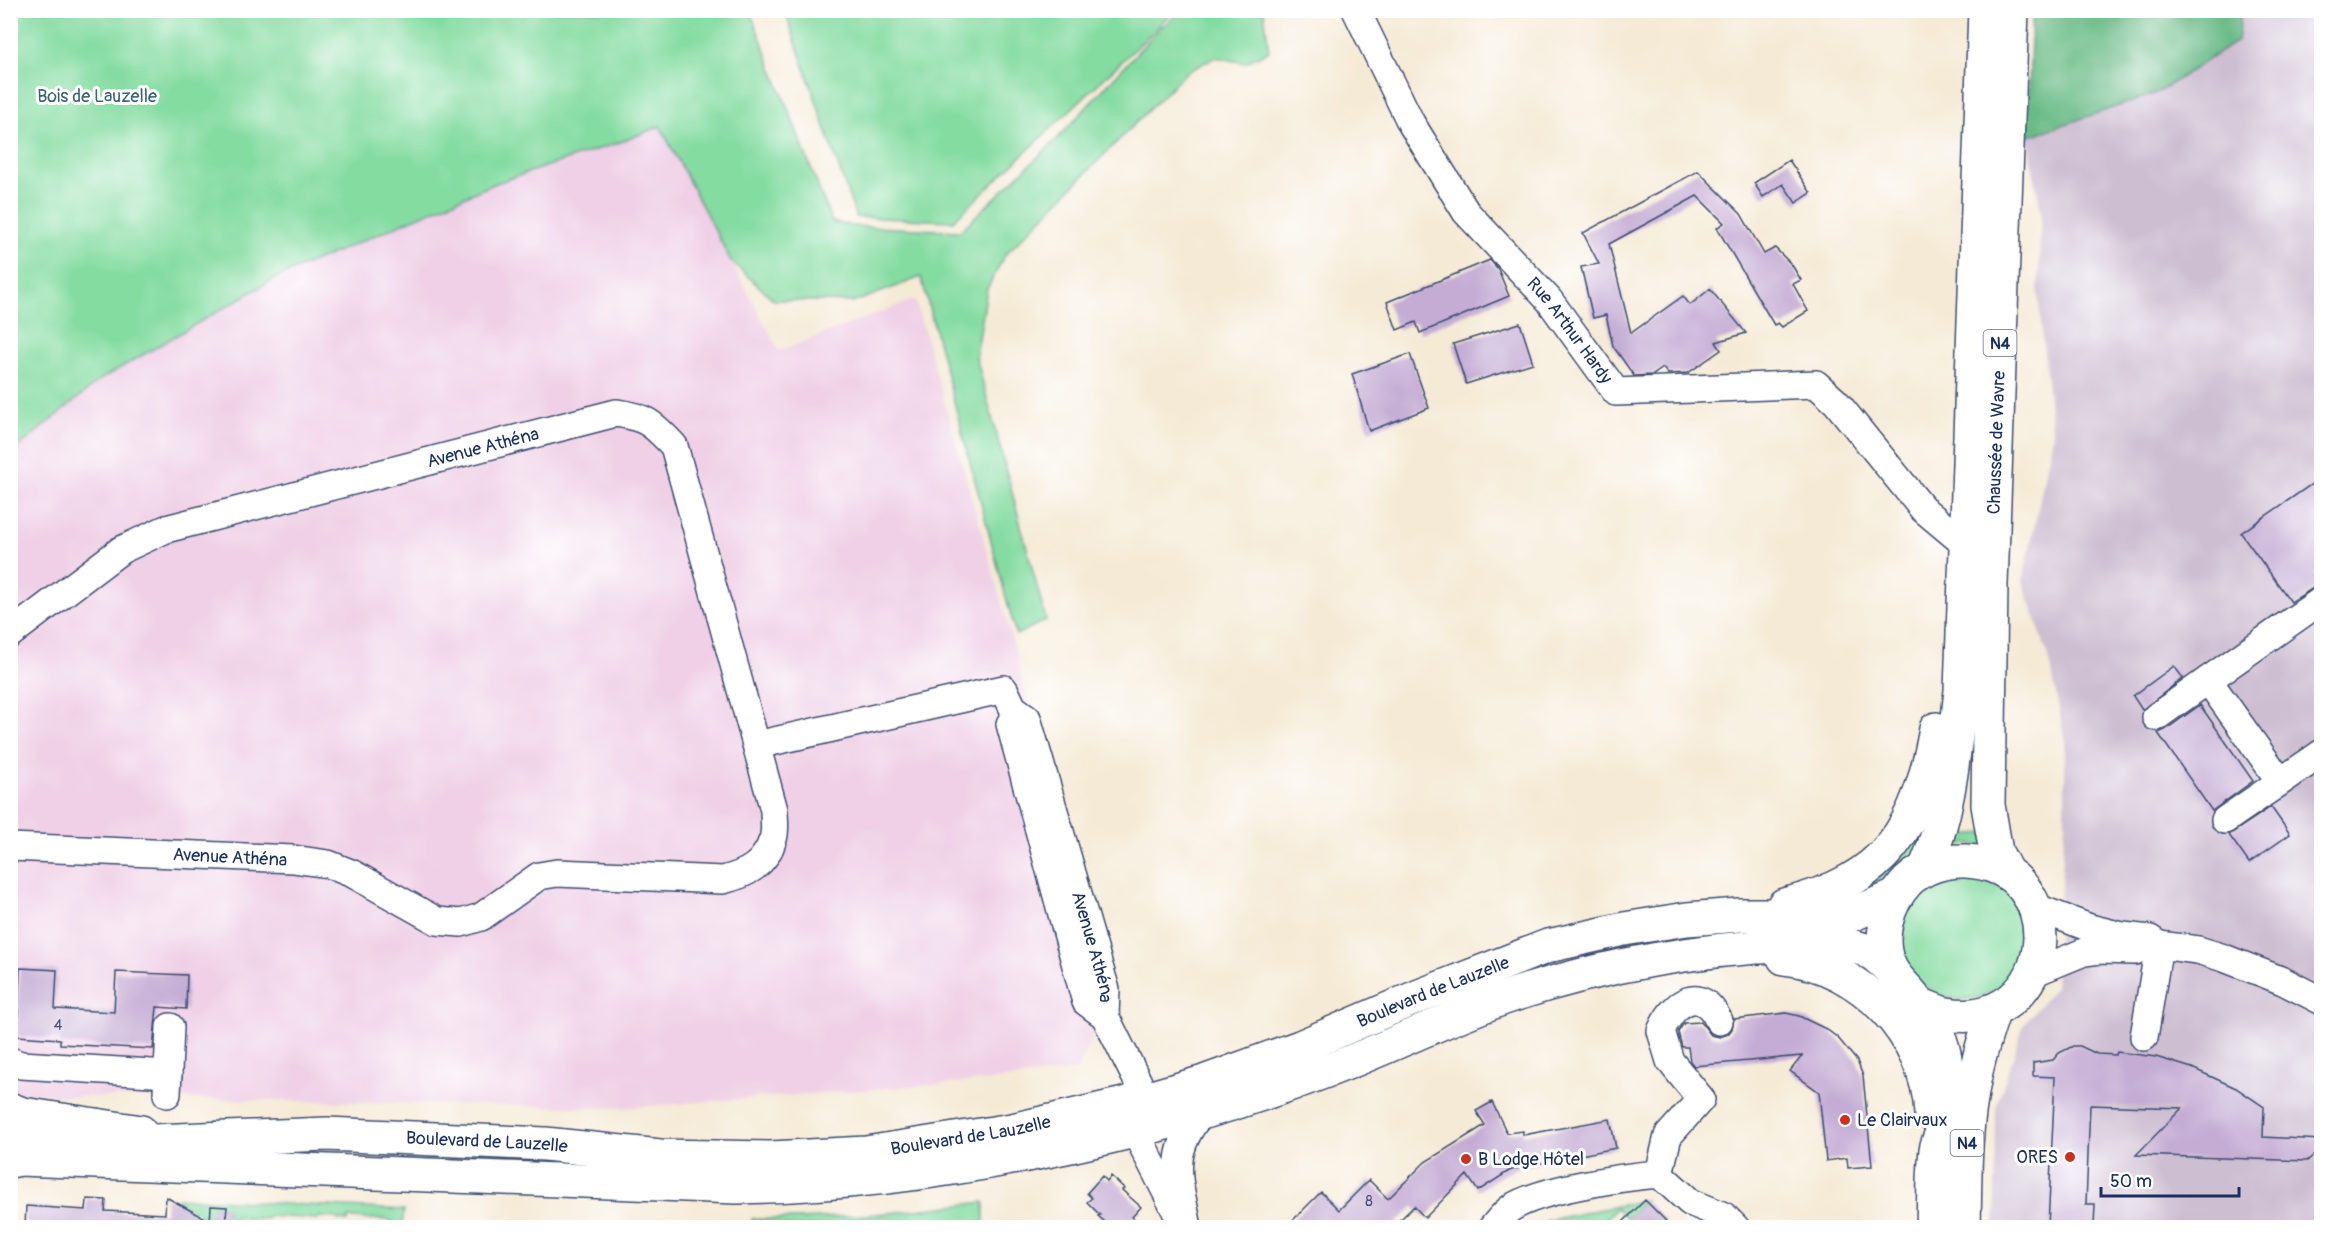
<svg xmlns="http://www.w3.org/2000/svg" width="2332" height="1238" viewBox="0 0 2332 1238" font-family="Pangolin,sans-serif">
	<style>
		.built { fill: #efd0e6 }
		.industrial { fill: #cdbed2 }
		.green { fill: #84dca1; stroke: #508680; stroke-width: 1.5 }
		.forest { fill: #6bbc87; stroke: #437672; stroke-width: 1.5 }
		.building { fill: #c4acd4 }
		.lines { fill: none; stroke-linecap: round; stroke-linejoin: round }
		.minor-casing { stroke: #3c4b70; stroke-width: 30 }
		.major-casing { stroke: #3c4b70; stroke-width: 36 }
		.minor { stroke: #fff; stroke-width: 27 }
		.major { stroke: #fff; stroke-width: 33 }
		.poi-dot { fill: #c8321e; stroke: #fff; stroke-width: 2 }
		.labels { text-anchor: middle; stroke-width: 6; stroke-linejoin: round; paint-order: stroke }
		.number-label { font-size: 15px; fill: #454e7c }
		.shield { fill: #fff; stroke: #5f6d8e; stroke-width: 1.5 }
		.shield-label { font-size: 16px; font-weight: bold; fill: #1b2f5e }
		.park-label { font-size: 18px; fill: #3a6372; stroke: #fff }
		.street-label { font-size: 18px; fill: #1b2f5e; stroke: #fff }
		.poi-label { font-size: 18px; fill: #1b2f5e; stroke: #fff; text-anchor: start }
	</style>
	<rect width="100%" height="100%" fill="#fff"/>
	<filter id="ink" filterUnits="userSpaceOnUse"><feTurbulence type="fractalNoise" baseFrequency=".0167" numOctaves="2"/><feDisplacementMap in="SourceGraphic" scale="12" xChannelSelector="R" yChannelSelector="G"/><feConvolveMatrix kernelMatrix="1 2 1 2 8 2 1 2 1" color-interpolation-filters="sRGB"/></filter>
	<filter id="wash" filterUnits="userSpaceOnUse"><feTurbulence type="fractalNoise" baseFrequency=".008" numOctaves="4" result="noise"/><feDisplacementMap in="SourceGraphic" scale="24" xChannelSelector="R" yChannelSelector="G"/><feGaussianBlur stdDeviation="1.35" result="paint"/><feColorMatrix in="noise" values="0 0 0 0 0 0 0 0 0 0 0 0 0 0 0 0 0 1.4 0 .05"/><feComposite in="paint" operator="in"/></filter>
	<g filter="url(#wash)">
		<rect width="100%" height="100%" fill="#f5ead5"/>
		<path class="built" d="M606,24l173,327 136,-52 101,354 79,378 -18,39 -80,10 -376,28 -610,-13v-821z"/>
		<path class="industrial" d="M2241,11h80v1216l-326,1 1,-120 28,-84 31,-37 10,-166v-79l-14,-77 -28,-84 30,-145 -15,-141 3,-83 -14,-75 130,-44 80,-52z"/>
		<path class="green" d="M11,10l739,1 82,211 21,4 107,5 99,-94 99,-107 23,-19h83l5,40 -24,12 -30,-6 -30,16 -180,182 -18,34 -11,68 70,263 -30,15 -95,-358 -66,25 -81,-2 -43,-39 -71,-135 -34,14 -130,43 -222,96 -173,100 -90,74z
			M785,11v-1l387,1 -14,16 -205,194 -97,-4z
			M1984,833l3,14 -22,-3 -18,2 2,-10z
			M1918,836l8,1 -7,14 -37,40 -32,11c27,-19 48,-39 68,-66z
			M1975,872l37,22 14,39 -11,40 -15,14 -19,10 -21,3 -21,-5 -18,-10 -14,-15 -8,-20 3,-41 30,-32z
			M178,1198l226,12 -2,17h-12v-7l-41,-2 -1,3 -10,-1 -1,-2 -18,-1 -1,2 -50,-3 -1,3 -41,-2 1,-10 -15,-1 -1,10 -25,-1v-7l-8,-5z
			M1645,1200l-18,18 -11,-10 -9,10 9,9h-83l16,-7z
			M984,1202v25h-232v-8c77,2 156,-8 232,-17z"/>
		<path class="forest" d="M2032,11v-1l209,1 -4,30 -80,52 -130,44z"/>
		<g id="blocks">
			<path class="building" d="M1789,160l22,33 -15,10 -13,-19 -20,13 -9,-14z
				M1698,171l43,43 23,40 11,-6 17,17 9,15 -8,4 15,27 -26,16 -4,-4 -4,2 -57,-97 7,-5 -27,-27 -88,48 22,89 52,-37 7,9 20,-16 36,44 -30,9 5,8 -33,23 -20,1 -5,-6 -10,7 -19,1 -21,-30 -7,-31 -13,3 -12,-51 18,-3 -16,-31z
				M1490,260l8,9 11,27 -89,37 -4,-11 -19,8 -10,-28z
				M1520,323l13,40 -67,21 -13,-40z
				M1410,354l19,54 -60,23 -17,-57z
				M2322,477v92l-9,6 7,9 -29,18 -50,-69z
				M2174,666l9,12 -41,32 -9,-14z
				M2200,705l53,76 -41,30 -54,-78 7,-3z
				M2271,807l19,27 -41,29 -20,-28z
				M20,968l37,2 -2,39 59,3 2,-40 71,3 -1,34 -29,-2 -4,42 -93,-5v-5l-43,-3z
				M1786,1013l13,3 27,13 12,9 19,23 6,15 9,90 -24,2 -1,-10 -21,3 -7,-69 -29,-21 12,-15 -108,10 -4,-5 -2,-14h-6l-4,-15 6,-9 17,-1 10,13 9,2 8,-3 4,-5 2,-10z
				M2073,1046h7l17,8 19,1 1,-3 39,5 36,11 44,20 28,19 -1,30 59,3v8l-15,13 -171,-6 46,-47 -92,-3 -4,99h9l-1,23h-46l7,-150 -22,-1v-13l20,-3 6,-7z
				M1492,1102l15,31 16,-2v4l87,-16 6,29 -95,19 -12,4 -31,20 -11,-16 -42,43 -11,-12 -21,21h-107l35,-35 18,18 30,-30 19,19 37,-37 60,-37 -9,-14z
				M1102,1176l5,5 4,-5 13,12 -2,2 19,17 -9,10 12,10h-33l-13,-11 2,-1 -13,-13 5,-4 -5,-5z
				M166,1197l44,24 1,-15 16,1 -2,20 -200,-1 1,-20 60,4 1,-11 19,1 -1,11 60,3z
				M1645,1200l21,21 -6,6h-42z"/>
		</g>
	</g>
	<g filter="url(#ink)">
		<use href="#blocks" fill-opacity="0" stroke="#3c4b70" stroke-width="1.5"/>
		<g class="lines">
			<g class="minor-casing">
				<g id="minor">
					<path id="s1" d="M1356,10l55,113 55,89 83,88 67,92 200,-8 20,18 87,107 43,36"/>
					<path id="s2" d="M10,634l111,-84 45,-21 450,-116c31,4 37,11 58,33l100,364c0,9 2,21 -1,29 -8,26 -26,35 -50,41l-166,-7 -18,3 -58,41 -20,6 -24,-2 -84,-47 -25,-10 -35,-5 -283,-12"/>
					<path d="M2156,717l52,-37"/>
					<path d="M1010,724l76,278 19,14 33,66 3,18"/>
					<path id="s3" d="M757,745l247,-56 9,19 14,10 79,272 -1,26"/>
					<path d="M2280,781l-72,-101 114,-80"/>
					<path d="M2225,820l97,-67"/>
					<path d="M2035,907l55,21 33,8 27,3 9,6 39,5 26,8 59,23 39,20"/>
					<path d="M2033,973l51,-21 16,-2 35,1"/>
					<path d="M2144,1037l15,-92"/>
					<path d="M10,1061l11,4 147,9"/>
					<path d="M167,1094l3,-67"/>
					<path d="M10,1106l13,5 119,18"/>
					<path d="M1135,1131l43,84"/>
					<path d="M1659,1174l9,-38 33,-37 -31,-38 -9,-30c12,-29 40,-48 58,-10"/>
					<path d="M1188,1228c-9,-50 -21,-73 14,-116"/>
					<path d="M1492,1228c6,-7 12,-15 19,-20 29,-19 112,-31 148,-34l31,28 34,14 12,12"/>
				</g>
			</g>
			<g class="major-casing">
				<g id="major">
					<path d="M1925,869c25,-56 29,-118 36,-178l24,-681"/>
					<path id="s4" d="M2007,873l-11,-21 -8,-47 3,-221 21,-574"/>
					<path d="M1784,905c103,-25 134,-76 152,-176"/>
					<path d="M1784,958c77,7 144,78 147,156"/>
					<path d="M1922,1005c8,3 17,8 25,9 112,18 128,-148 19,-153 -21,-1 -43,6 -58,20 -21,22 -32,60 -17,88 5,10 16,19 23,28 17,18 30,44 32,69 1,14 0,49 -3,63 -2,7 -6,14 -7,21 -3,26 -2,52 -3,78"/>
					<path id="s5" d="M10,1130l62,9 57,3 198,-8 218,10 115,12 111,2 95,-5 146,-23 129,-30 63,-18 96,-35 117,-50 131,-51 76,-17 63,-10 52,-4h112l45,-19"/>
					<path d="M10,1161l10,-2 716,28c135,-2 267,-23 398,-56 66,-16 132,-37 195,-61 62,-23 121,-54 184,-75 91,-30 193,-48 289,-50 20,0 41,-2 60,4 12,3 20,13 29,21"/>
					<path d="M1964,1228c1,-43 0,-87 7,-129 4,-30 13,-60 23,-89"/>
				</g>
			</g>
			<use href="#minor" class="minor"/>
			<use href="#major" class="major"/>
		</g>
	</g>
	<g class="poi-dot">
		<circle cx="1845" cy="1120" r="6"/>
		<circle cx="2070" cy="1157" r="6"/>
		<circle cx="1466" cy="1159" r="6"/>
	</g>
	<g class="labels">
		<g class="number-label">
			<text x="58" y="1030">4</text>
			<text x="1369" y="1206">8</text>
		</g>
		<g class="shield">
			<rect x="1983.5" y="330" width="33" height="26" rx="4.5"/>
			<rect x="1950.5" y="1130" width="33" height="26" rx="4.5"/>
		</g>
		<g class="shield-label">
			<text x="2000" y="349">N4</text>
			<text x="1967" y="1149">N4</text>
		</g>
		<g class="park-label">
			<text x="97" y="102">Bois de Lauzelle</text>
		</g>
		<g class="street-label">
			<text dy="6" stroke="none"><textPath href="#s1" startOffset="388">Rue Arthur Hardy</textPath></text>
			<text dy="6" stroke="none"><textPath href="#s4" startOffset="434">Chaussée de Wavre</textPath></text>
			<text dy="6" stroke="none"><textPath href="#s2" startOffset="516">Avenue Athéna</textPath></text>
			<text transform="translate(230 857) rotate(3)" y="6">Avenue Athéna</text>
			<text dy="6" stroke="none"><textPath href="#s3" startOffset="530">Avenue Athéna</textPath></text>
			<text dy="6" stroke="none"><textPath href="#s5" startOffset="1450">Boulevard de Lauzelle</textPath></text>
			<text dy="6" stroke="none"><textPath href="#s5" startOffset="964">Boulevard de Lauzelle</textPath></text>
			<text dy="6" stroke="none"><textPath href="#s5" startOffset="478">Boulevard de Lauzelle</textPath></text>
		</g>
		<g class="poi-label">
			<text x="1857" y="1126">Le Clairvaux</text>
			<text x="2058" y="1163" text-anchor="end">ORES</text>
			<text x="1478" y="1165">B Lodge Hôtel</text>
		</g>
	</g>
	<rect width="2332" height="1238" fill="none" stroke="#fff" stroke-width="36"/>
	<path d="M2101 1187v9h138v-9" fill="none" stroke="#1b2f5e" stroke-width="3"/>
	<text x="2110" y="1187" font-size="18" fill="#1b2f5e" stroke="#ffffff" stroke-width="4.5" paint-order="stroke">50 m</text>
</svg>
